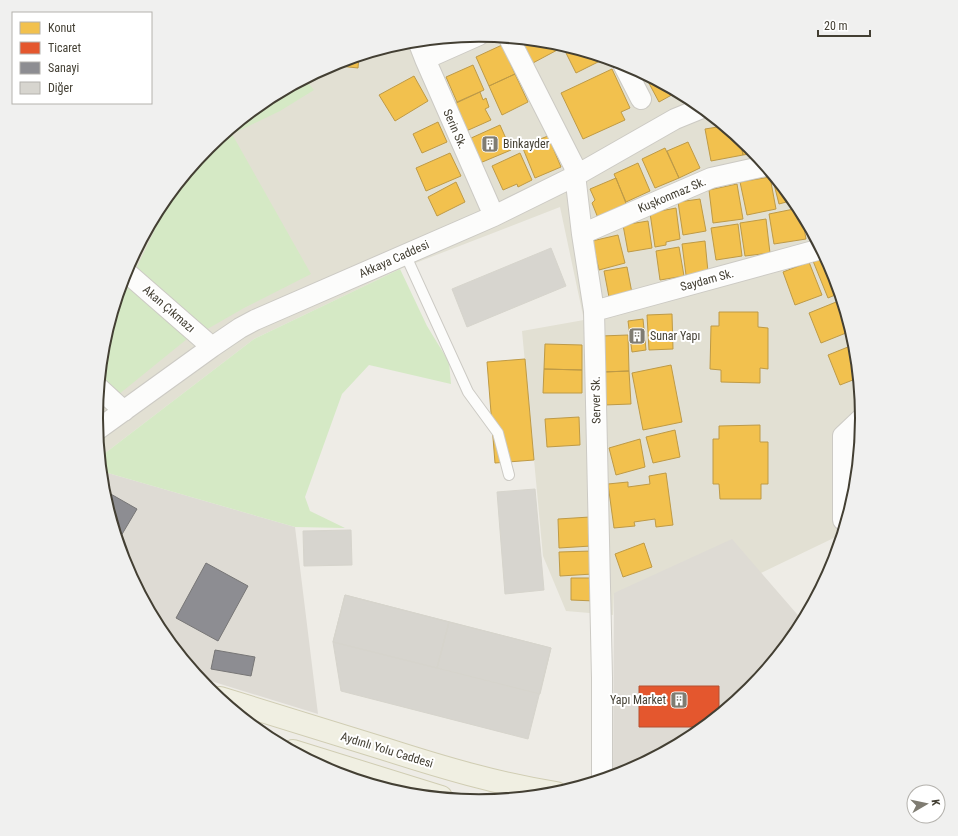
<svg xmlns="http://www.w3.org/2000/svg" width="958" height="836" viewBox="0 0 958 836" font-family="'Roboto Condensed',sans-serif">
	<style>
		.residential { fill: #e2e0d3 }
		.industrial { fill: #dedbd4 }
		.green { fill: #d5e9c5 }
		.homes { fill: #f2c14e; stroke: #be9a46 }
		.shops { fill: #e4572e; stroke: #b45030 }
		.industry { fill: #8d8d92; stroke: #777676 }
		.building { fill: #d7d5cf; stroke: #d6d4cc }
		.lines { fill: none; stroke-linecap: round; stroke-linejoin: round }
		.service-casing { stroke: #cccac4; stroke-width: 12 }
		.minor-casing { stroke: #cccac4; stroke-width: 22 }
		.primary-casing { stroke: #d0cdb3; stroke-width: 24 }
		.service { stroke: #fcfcfb; stroke-width: 10 }
		.minor { stroke: #fcfcfb; stroke-width: 20 }
		.primary { stroke: #f0efe2; stroke-width: 22 }
		.labels { text-anchor: middle; stroke-width: 4; stroke-linejoin: round; paint-order: stroke }
		.street-label { font-size: 12px; fill: #433f33; stroke: #fff }
		.poi-label { font-size: 12px; fill: #433f33; stroke: #fff; text-anchor: start }
		.rim { fill: none; stroke: #433f33; stroke-width: 2 }
	</style>
	<rect width="100%" height="100%" fill="#eeece6"/>
	<path class="residential" d="M479,35l75,7 72,22 66,36 58,47 48,58 35,67 22,72 7,74 -13,20 -2,80 -5,16 -81,39 -147,20 -1,22 -47,-4 -23,-55 -21,-225 62,-11 -24,-113 -160,62 -146,70 -154,118 -4,-39 7,-75 22,-72 36,-66 47,-58 58,-48 67,-35 72,-22z"/>
	<path class="industrial" d="M101,471l194,56 23,187 -120,-37 -38,-46 -35,-67 -22,-71z
		M732,539l71,82 -6,10 -47,58 -58,48 -67,35 -12,3 1,-182z"/>
	<path class="green" d="M305,79l9,11 -34,21 -48,23 79,140 -67,34 -40,23 -67,-64 38,-80 33,-40 56,-46z
		M400,269l27,57 22,36 2,22 -82,-19 -27,29 -37,103 5,14 35,17 -50,-1 -194,-56 -1,-14 154,-118z
		M128,286l59,53 -69,56 -18,-18 3,-34 14,-44z"/>
	<path class="homes" d="M518,39l36,3 5,2 2,4 -30,16z
		M502,45l13,29 -26,12 -13,-29z
		M568,47l36,11v1l-28,14 -12,-24z
		M359,56l-1,12 -28,-3 3,-1z
		M473,65l11,25 -27,12 -11,-25z
		M612,69l18,39 -9,4 4,8 -42,19 -22,-46z
		M515,74l13,28 -26,13 -13,-29z
		M644,74l33,18 -18,10z
		M414,76l14,25 -33,20 -16,-26z
		M480,92l3,8 3,-2 3,9 -4,2 6,11 -27,12 -12,-27z
		M438,122l9,20 -25,11 -9,-19z
		M500,125l11,25 -31,13 -11,-24z
		M724,126l16,13 3,16 -32,6 -6,-32z
		M548,136l13,31 -26,11 -13,-32z
		M740,139l10,8 5,6 -12,2z
		M688,142l12,26 -21,10 -12,-27z
		M665,148l14,30 -24,10 -13,-29z
		M450,153l11,23 -35,15 -10,-23z
		M520,153l12,27 -14,7 -1,-3 -14,6 -11,-24z
		M638,163l12,28 -24,11 -12,-28z
		M770,177l6,32 -29,6 -7,-33z
		M616,178l11,28 -29,12 -6,-15 3,-3 -5,-11z
		M773,180h3l18,20 -15,4z
		M456,182l9,20 -28,14 -9,-19z
		M737,184l6,35 -30,4 -4,-33z
		M700,199l6,32 -23,4 -5,-33z
		M676,208l4,31 -14,3v3l-11,2 -5,-34z
		M799,208l2,3 5,28 -32,5 -5,-30z
		M766,219l4,34 -25,3 -5,-33z
		M648,221l4,27 -24,4 -5,-27z
		M807,223l6,12h-4z
		M738,224l4,32 -26,4 -5,-32z
		M618,235l7,28 -26,7 -7,-29z
		M705,241l3,31 -22,3 -4,-31z
		M679,247l5,29 -24,4 -4,-29z
		M825,256l8,16 7,21 -12,5 -15,-37z
		M809,262l13,33 -27,10 -12,-33z
		M627,267l5,26 -23,4 -5,-26z
		M841,300l10,31 -30,12 -12,-30z
		M719,312h39v15l10,1v41l-8,-1v15l-39,-1v-12l-11,-1 1,-43h8z
		M672,314l1,35 -24,1 -2,-35z
		M643,319l3,31 -14,2 -4,-31z
		M628,335l1,36 -26,1 -2,-36z
		M545,344l37,1v25l-38,-1z
		M853,345l2,4 3,29 -18,7 -12,-30z
		M525,359l9,101 -39,3 -8,-101z
		M671,365l11,57 -39,8 -11,-57z
		M544,369l38,1v23h-39z
		M629,371l2,33 -27,1 -1,-33z
		M579,417l1,28 -33,2 -2,-28z
		M760,425v17h8v42h-7v15h-41l-1,-15h-6v-45h6v-13z
		M675,430l5,27 -27,6 -7,-26z
		M640,439l5,28 -29,8 -7,-27z
		M666,473l7,52 -17,2 -1,-8 -21,3 1,4 -21,2 -6,-44 20,-2v5l22,-3 -1,-8z
		M590,517l1,29 -32,2 -1,-29z
		M644,543l8,24 -29,10 -8,-23z
		M592,551l1,23 -33,2 -1,-24z
		M571,578h24v23l-24,-1z"/>
	<path class="shops" d="M639,686h80v28l-16,13h-64z"/>
	<path class="industry" d="M109,493l28,16 -19,32 -13,-42z
		M206,563l42,23 -30,55 -42,-23z
		M215,650l40,7 -4,19 -40,-7z"/>
	<path class="building" d="M551,248l15,38 -99,41 -15,-38z
		M535,489l9,101 -39,4 -8,-102z
		M351,530l1,35 -48,1 -1,-35z
		M345,595l206,53 -23,91 -187,-48 -8,-49z
		M345,595l104,27 -12,46 -104,-26z
		M449,622l102,26 -11,46 -103,-26z"/>
	<g class="lines">
		<g class="service-casing">
			<path id="service" d="M405,254l63,138 30,41 11,42"/>
		</g>
		<g class="minor-casing">
			<path id="minor" d="M509,38l65,128 8,68 12,77 8,367v101
				M418,41l7,18 69,157
				M425,59l54,-24
				M623,64l18,35
				M582,234l129,-56 54,-12
				M125,271l87,76
				M594,311l227,-62
				M99,388l25,23
				M97,430l115,-83 28,-19 15,-8 239,-104 81,-40 100,-57 27,-11
				M843,520v-84l19,-18"/>
		</g>
		<g class="primary-casing">
			<path id="primary" d="M220,698c55,17 110,34 165,51 56,18 113,35 171,44
				M293,751l148,46"/>
		</g>
		<use href="#service" class="service"/>
		<use href="#minor" class="minor"/>
		<use href="#primary" class="primary"/>
	</g>
	<defs>
		<g id="building-square" transform="scale(0.9)"><rect x="-9" y="-9" width="18" height="18" rx="4" fill="#7f7c72" stroke="#fff"/><path d="M-4-6H4V6H1V3H-1V6H-4ZM-2.5-4.3h1.7v1.8h-1.7ZM.8-4.3h1.7v1.8H.8ZM-2.5-1h1.7V.8h-1.7ZM.8-1h1.7V.8H.8Z" fill="#fff"/></g>
	</defs>
	<g fill-rule="evenodd">
		<use href="#building-square" x="490" y="144"/>
		<use href="#building-square" x="637" y="336"/>
		<use href="#building-square" x="679" y="700"/>
	</g>
	<g class="labels">
		<g class="street-label">
			<text transform="translate(455 129) rotate(66)" y="4">Serin Sk.</text>
			<text transform="translate(672 195) rotate(-23)" y="4">Kuşkonmaz Sk.</text>
			<text transform="translate(394 259) rotate(-24)" y="4">Akkaya Caddesi</text>
			<text transform="translate(707 280) rotate(-15)" y="4">Saydam Sk.</text>
			<text transform="translate(169 309) rotate(41)" y="4">Akan Çıkmazı</text>
			<text transform="translate(596 400) rotate(-91)" y="4">Server Sk.</text>
			<text transform="translate(387 750) rotate(17)" y="4">Aydınlı Yolu Caddesi</text>
		</g>
		<g class="poi-label">
			<text x="503" y="148">Binkayder</text>
			<text x="650" y="340">Sunar Yapı</text>
			<text x="666" y="704" text-anchor="end">Yapı Market</text>
		</g>
	</g>
	<path d="M0 0H958V836H0ZM103 418a376 376 0 1 1 752 0a376 376 0 1 1-752 0Z" fill="#f0f0ef" fill-rule="evenodd"/>
	<path class="rim" d="M103 418a376 376 0 1 1 752 0a376 376 0 1 1-752 0Z"/>
	<rect x="12" y="12" width="140" height="92" fill="#ffffff" stroke="#b4b2ad"/>
	<rect x="20" y="22" width="20" height="12" fill="#f2c14e" stroke="#b4b2ad"/>
	<text x="48" y="32" font-size="12" fill="#433f33">Konut</text>
	<rect x="20" y="42" width="20" height="12" fill="#e4572e" stroke="#b4b2ad"/>
	<text x="48" y="52" font-size="12" fill="#433f33">Ticaret</text>
	<rect x="20" y="62" width="20" height="12" fill="#8d8d92" stroke="#b4b2ad"/>
	<text x="48" y="72" font-size="12" fill="#433f33">Sanayi</text>
	<rect x="20" y="82" width="20" height="12" fill="#d7d5cf" stroke="#b4b2ad"/>
	<text x="48" y="92" font-size="12" fill="#433f33">Diğer</text>
	<g transform="translate(926 804) rotate(81)"><circle r="19" fill="#ffffff" stroke="#b4b2ad"/>
	<path d="M0-3L7 15L0 10L-7 15Z" fill="#7f7c72"/>
	<text y="-6" font-size="11" font-weight="bold" text-anchor="middle" fill="#433f33">K</text>
	</g>
	<path d="M818 30v6h52v-6" fill="none" stroke="#433f33" stroke-width="2"/>
	<text x="824" y="30" font-size="12" fill="#433f33" stroke="#ffffff" stroke-width="3" paint-order="stroke">20 m</text>
</svg>
